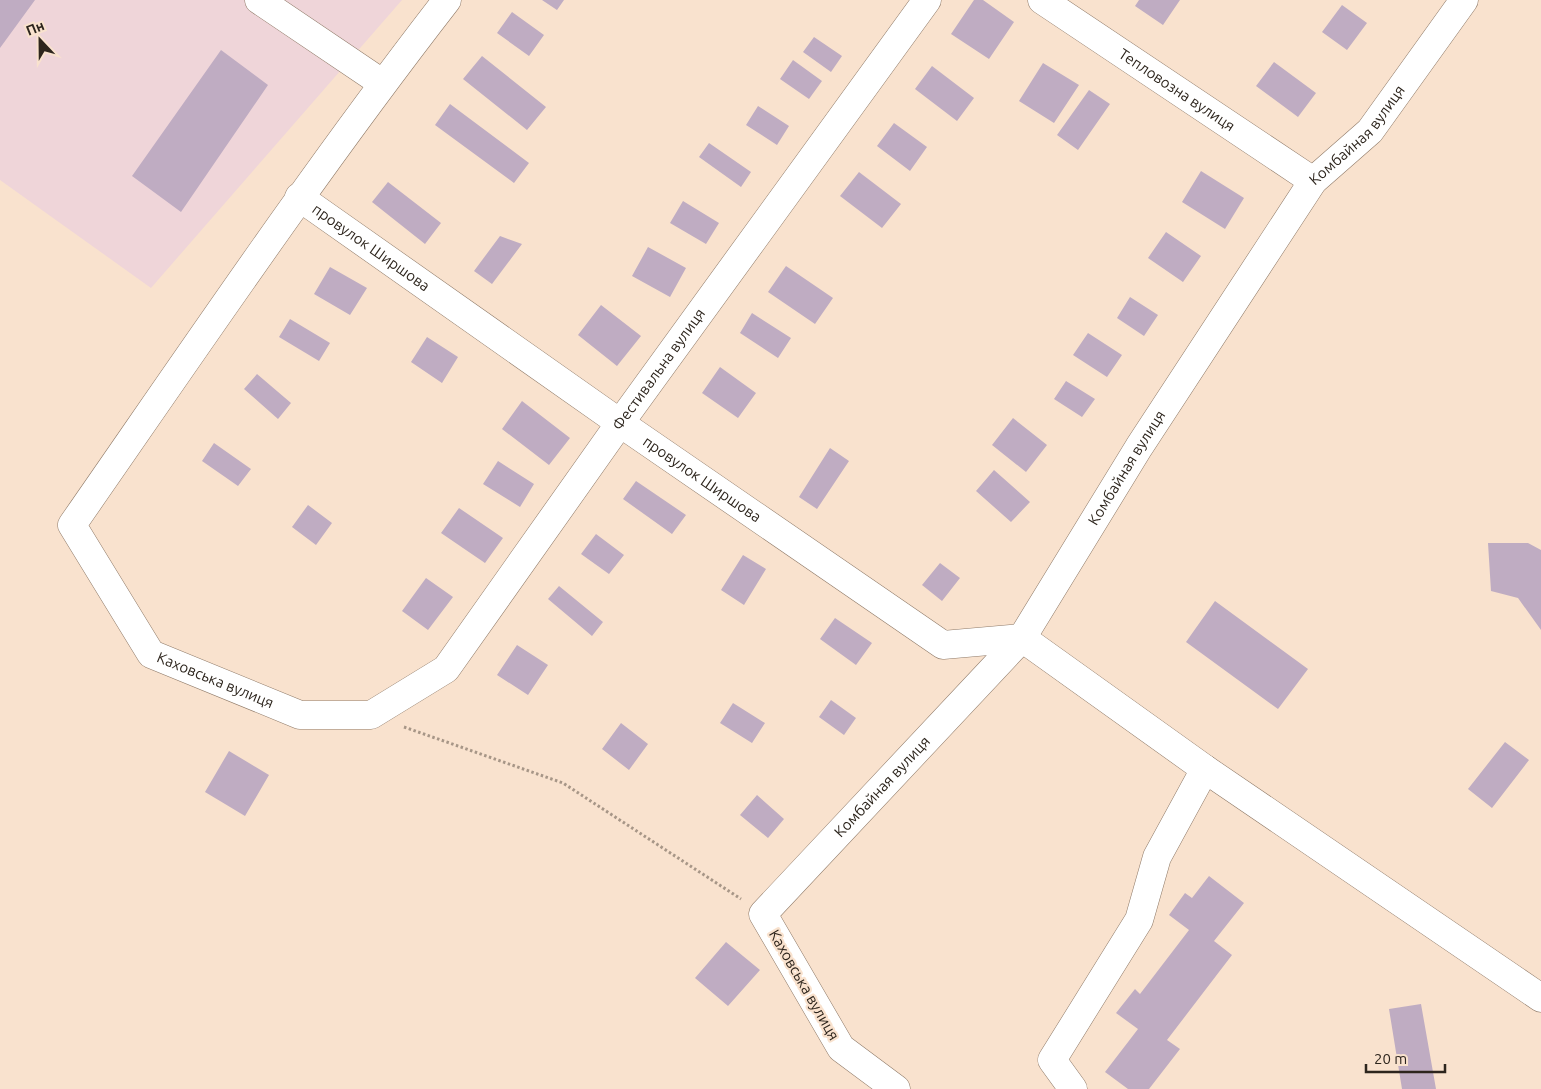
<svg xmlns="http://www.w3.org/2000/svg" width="1541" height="1089" viewBox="0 0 1541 1089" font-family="Ubuntu,sans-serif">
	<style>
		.education { fill: #efd5d9 }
		.building { fill: #bfacc2 }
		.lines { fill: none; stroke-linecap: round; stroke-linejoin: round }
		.minor-casing { stroke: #8f7a68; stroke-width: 29 }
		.path { stroke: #a79687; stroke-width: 3; stroke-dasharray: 2.5 2.5; stroke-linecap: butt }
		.minor { stroke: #fff; stroke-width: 28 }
		.labels { text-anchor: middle; stroke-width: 4.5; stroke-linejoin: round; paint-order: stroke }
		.street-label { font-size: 15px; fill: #2d251d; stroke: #f9e2ce }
	</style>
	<rect width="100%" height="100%" fill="#f9e2ce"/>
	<path class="education" d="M0,0h402l-251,288 -151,-108z"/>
	<path class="building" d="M0,0h35l-35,48z
		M542,0h22l-7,10z
		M974,0h9l31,22 -25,37 -38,-25z
		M1139,0h41l-17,25 -28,-19z
		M1342,5l25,18 -20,27 -25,-18z
		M512,12l32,23 -15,21 -32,-23z
		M814,37l28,19 -11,16 -28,-20z
		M221,50l47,35 -87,127 -49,-36z
		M482,56l64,51 -19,23 -64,-51z
		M793,60l29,21 -13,18 -29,-20z
		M1274,62l42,31 -18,24 -42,-31z
		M1043,63l36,22 -25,38 -35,-22z
		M932,66l42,32 -17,23 -42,-32z
		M1089,90l21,14 -32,46 -21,-15z
		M450,104l79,59 -15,20 -79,-58z
		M758,106l31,20 -12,19 -31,-20z
		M894,123l33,24 -17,24 -33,-25z
		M709,143l42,29 -10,15 -42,-30z
		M1201,171l43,27 -19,31 -43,-27z
		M859,172l42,32 -19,24 -42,-32z
		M388,182l53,41 -16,21 -53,-42z
		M683,201l36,22 -13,21 -36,-21z
		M1166,232l35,24 -18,26 -35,-24z
		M500,236l22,8 -30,40 -18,-13z
		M648,247l38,21 -16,29 -38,-21z
		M786,266l47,32 -18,26 -47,-32z
		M330,267l37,21 -17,27 -36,-21z
		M1130,297l28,18 -14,21 -27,-18z
		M601,305l40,31 -24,30 -39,-31z
		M752,313l39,25 -13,20 -38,-25z
		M290,319l40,24 -11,18 -40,-24z
		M1088,333l34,22 -15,22 -34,-22z
		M427,337l31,20 -16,26 -31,-21z
		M720,367l36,26 -18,25 -36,-25z
		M257,374l34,29 -13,16 -34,-30z
		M1066,381l29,18 -13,18 -28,-18z
		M522,401l48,37 -21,27 -47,-36z
		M1013,418l34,27 -21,27 -34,-27z
		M214,443l37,26 -13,17 -36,-25z
		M830,448l19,13 -32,48 -18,-12z
		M498,461l36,23 -14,23 -37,-23z
		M994,470l36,32 -19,20 -35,-31z
		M636,481l50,34 -14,19 -49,-35z
		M308,505l24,18 -16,22 -24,-18z
		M459,508l44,30 -18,25 -44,-30z
		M596,534l28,21 -15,19 -28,-20z
		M1488,543h40l13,7v80l-23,-32 -27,-7z
		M743,555l23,14 -22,36 -23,-15z
		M940,563l20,15 -18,23 -20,-16z
		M426,578l27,19 -25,33 -26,-19z
		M559,586l44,36 -11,14 -44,-37z
		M1215,601l93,68 -30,40 -92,-67z
		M835,618l37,25 -16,22 -36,-26z
		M517,645l31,20 -20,30 -31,-20z
		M831,700l25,18 -12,17 -25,-18z
		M733,703l32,20 -13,20 -32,-20z
		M621,723l27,21 -19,26 -27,-21z
		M1505,742l24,18 -37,48 -24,-19z
		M229,751l40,24 -24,41 -40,-24z
		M757,795l27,24 -16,19 -28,-23z
		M1209,876l35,27 -30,38 18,14 -65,85 13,9 -31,40h-21l-23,-17 33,-43 -22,-16 19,-24 5,5 49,-64 -20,-15 16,-22 7,5z
		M726,942l34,28 -32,36 -33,-28z
		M1421,1004l15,85h-34l-13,-80z"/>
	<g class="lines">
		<g class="minor-casing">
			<g id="minor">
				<path d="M259,0l123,83"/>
				<path id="s1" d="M447,0c-132,170 -252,348 -375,525l79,129 149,61h71l75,-46 174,-246 307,-423"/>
				<path id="s2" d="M1042,0l271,181"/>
				<path id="s3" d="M299,197l321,226 323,222 79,-7 183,131 336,229"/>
				<path id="s4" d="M896,1089l-55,-41 -78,-134 259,-276 117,-191 174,-266 57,-50 94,-131"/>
				<path d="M1073,1089l-21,-29 87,-140 18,-63 48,-88"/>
			</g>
		</g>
		<path class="path" d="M404,727l159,56 178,116"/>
		<use href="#minor" class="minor"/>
	</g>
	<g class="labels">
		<g class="street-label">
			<text dy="5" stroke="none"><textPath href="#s2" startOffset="162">Тепловозна вулиця</textPath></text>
			<text dy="5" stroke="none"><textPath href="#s4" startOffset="1208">Комбайная вулиця</textPath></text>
			<text dy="5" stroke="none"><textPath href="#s3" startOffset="88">провулок Ширшова</textPath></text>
			<text dy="5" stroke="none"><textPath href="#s1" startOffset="1484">Фестивальна вулиця</textPath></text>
			<text dy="5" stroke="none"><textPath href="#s4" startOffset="802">Комбайная вулиця</textPath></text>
			<text dy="5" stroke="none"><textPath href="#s3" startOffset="492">провулок Ширшова</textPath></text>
			<text dy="5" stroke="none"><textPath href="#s1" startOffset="866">Каховська вулиця</textPath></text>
			<text dy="5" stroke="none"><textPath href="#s4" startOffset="398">Комбайная вулиця</textPath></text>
			<text transform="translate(804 985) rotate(60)" y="5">Каховська вулиця</text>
		</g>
	</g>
	<g transform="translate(40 40) rotate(338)" stroke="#f9e2ce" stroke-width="4" paint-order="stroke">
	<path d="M0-4L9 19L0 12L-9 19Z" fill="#2d251d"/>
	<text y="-8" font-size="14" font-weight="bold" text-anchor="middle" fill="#2d251d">Пн</text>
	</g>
	<path d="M1366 1064v8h79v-8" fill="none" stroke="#2d251d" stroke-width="2.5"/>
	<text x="1374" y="1064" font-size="15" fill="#2d251d" stroke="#f9e2ce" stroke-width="4" paint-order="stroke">20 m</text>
</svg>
